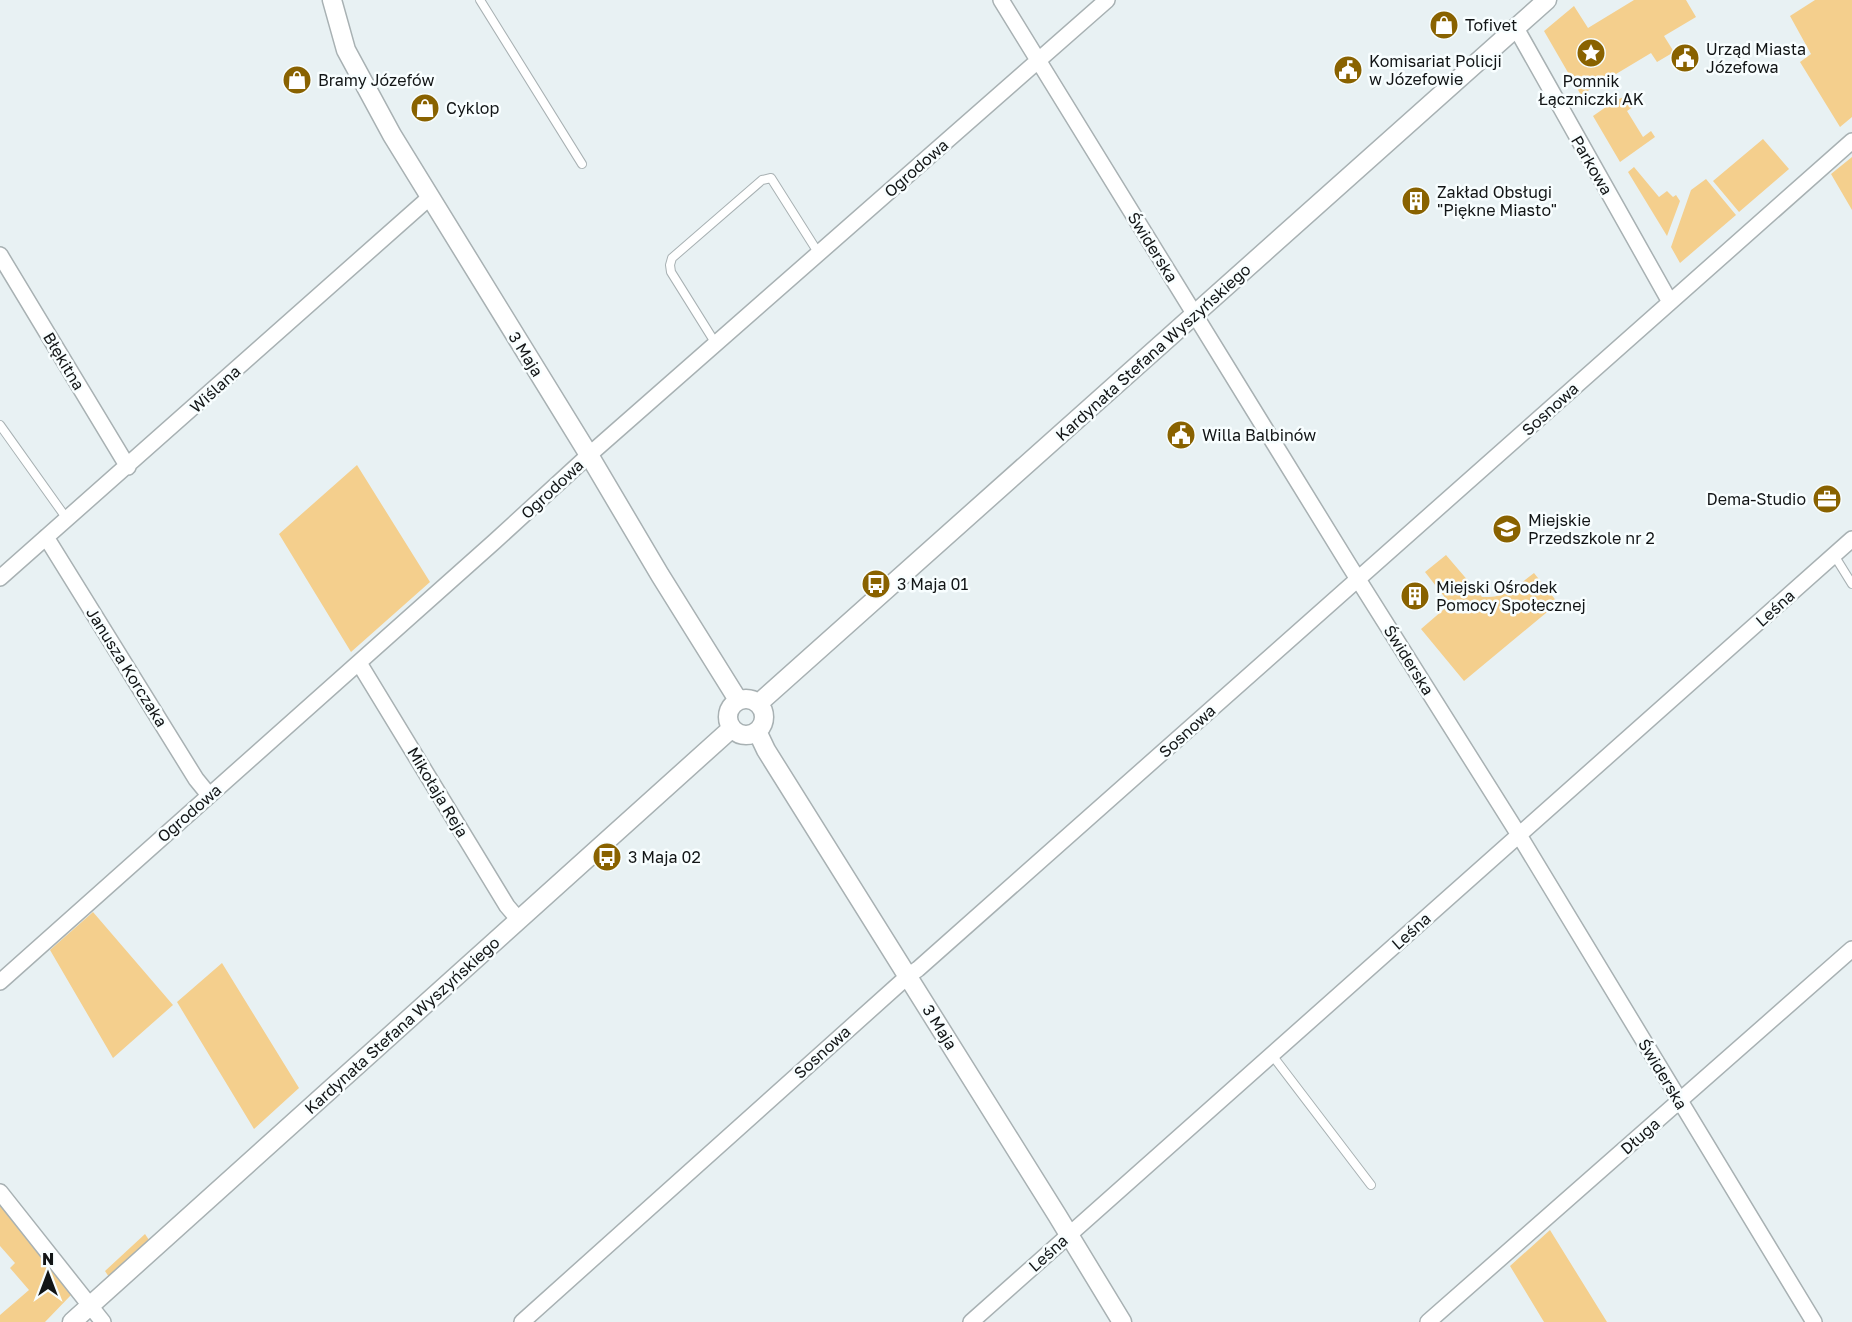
<svg xmlns="http://www.w3.org/2000/svg" width="1852" height="1322" viewBox="0 0 1852 1322" font-family="'Golos Text',sans-serif">
	<style>
		.green { fill: #f4cf8d }
		.lines { fill: none; stroke-linecap: round; stroke-linejoin: round }
		.service-casing { stroke: #a8b1b3; stroke-width: 10 }
		.minor-casing { stroke: #a8b1b3; stroke-width: 18 }
		.tertiary-casing { stroke: #a8b1b3; stroke-width: 21 }
		.service { stroke: #fff; stroke-width: 8 }
		.minor { stroke: #fff; stroke-width: 15 }
		.tertiary { stroke: #fff; stroke-width: 18 }
		.labels { text-anchor: middle; stroke-width: 5; stroke-linejoin: round; paint-order: stroke }
		.poi-label { font-size: 16px; fill: #121516; stroke: #f8feff; text-anchor: start }
		.street-label { font-size: 16px; fill: #121516; stroke: #f8feff }
	</style>
	<rect width="100%" height="100%" fill="#e8f1f3"/>
	<path class="green" d="M1634,0h52l10,17 -32,19 10,16 -17,10 -6,-9 -70,42 -37,-64 30,-25 14,22z
		M1815,0h37v117l-12,10 -40,-65 11,-8 -21,-38z
		M1627,96l6,2 4,6 -10,7 16,26 8,-6 4,6 -35,25 -27,-46 23,-16z
		M1763,139l26,30 -50,43 -26,-31z
		M1852,157v53l-21,-36z
		M1634,167l25,30 8,-6 6,6 3,-2 4,6 -13,35 -39,-64z
		M1706,179l30,36 -56,48 -9,-16 20,-57z
		M357,465l73,117 -79,70 -72,-118z
		M1446,555l36,42c25,1 33,-10 52,-24l24,30 -94,78 -43,-52 29,-25 -25,-32z
		M93,912l80,93 -60,53 -63,-108z
		M222,963l77,125 -45,41 -77,-127z
		M0,1202l72,92 -27,28h-45v-7l29,-25 -19,-22 5,-5 -15,-17z
		M1550,1230l57,92h-63l-34,-56z
		M145,1234l4,6 -40,37 -4,-6z"/>
	<g class="lines">
		<g class="service-casing">
			<path id="service" d="M480,0l102,164
				M716,344l-45,-72 -1,-7 2,-7 90,-78 9,-2 48,76
				M0,425l67,94
				M1834,555l18,29
				M1272,1055l99,130"/>
		</g>
		<g class="minor-casing">
			<path id="minor" d="M1001,0l348,565 170,270 295,487
				M1516,28l154,274
				M0,255l128,212
				M46,537l150,242 13,16
				M0,578l429,-380
				M359,663l148,243 12,14
				M0,982l494,-440 95,-87 518,-455
				M0,1192l103,130
				M522,1322l386,-346 10,-7 934,-828
				M971,1322l881,-783
				M1428,1322l424,-373"/>
		</g>
		<g class="tertiary-casing">
			<path id="tertiary" d="M332,0l14,50 46,85 197,320 71,120 78,125
				M728 717a18 18 0 1 1 36 0a18 18 0 1 1-36 0Z
				M759,703l788,-703
				M757,731l9,19 291,465 65,107
				M72,1322l660,-594"/>
		</g>
		<use href="#service" class="service"/>
		<use href="#minor" class="minor"/>
		<use href="#tertiary" class="tertiary"/>
	</g>
	<defs>
		<g id="shop-disc" transform="scale(1.5)"><circle r="9.5" fill="#896200" stroke="#f8feff"/><path d="M-5-2.5h2.3a2.7 3.5 0 0 1 5.4 0H5L5.5 6h-11ZM-1.5-2.5h3a1.5 2.3 0 0 0-3 0Z" fill="#fff"/></g>
		<g id="sight-disc" transform="scale(1.5)"><circle r="9.5" fill="#896200" stroke="#f8feff"/><path d="M0-6L1.8-2.2L6-1.7L2.9 1.2L3.7 5.4L0 3.3L-3.7 5.4L-2.9 1.2L-6-1.7L-1.8-2.2Z" fill="#fff"/></g>
		<g id="civic-disc" transform="scale(1.5)"><circle r="9.5" fill="#896200" stroke="#f8feff"/><path d="M-.6-6.5H3V-4.5H.6V-3L4-1V1h2V6H-6V1h2V-1L-.6-3ZM-1.2 2.5V6h2.4V2.5Z" fill="#fff"/></g>
		<g id="building-disc" transform="scale(1.5)"><circle r="9.5" fill="#896200" stroke="#f8feff"/><path d="M-4-6H4V6H1V3H-1V6H-4ZM-2.5-4.3h1.7v1.8h-1.7ZM.8-4.3h1.7v1.8H.8ZM-2.5-1h1.7V.8h-1.7ZM.8-1h1.7V.8H.8Z" fill="#fff"/></g>
		<g id="office-disc" transform="scale(1.5)"><circle r="9.5" fill="#896200" stroke="#f8feff"/><path d="M-6-3h4V-5.5h4V-3h4V5H-6ZM-1-4.5V-3h2v-1.5ZM-6 0V1H6V0Z" fill="#fff"/></g>
		<g id="school-disc" transform="scale(1.5)"><circle r="9.5" fill="#896200" stroke="#f8feff"/><path d="M0-5L7-2L0 1L-7-2ZM-4 1L0 2.5L4 1V4Q0 6-4 4Z" fill="#fff"/></g>
		<g id="bus-disc" transform="scale(1.5)"><circle r="9.5" fill="#896200" stroke="#f8feff"/><path d="M-5-6H5V4H4V6H2V4H-2V6H-4V4H-5ZM-3.5-4V0h7V-4ZM-3.5 1.2v1.5H-2V1.2ZM2 1.2v1.5H3.5V1.2Z" fill="#fff"/></g>
	</defs>
	<g fill-rule="evenodd">
		<use href="#shop-disc" x="1444" y="25"/>
		<use href="#sight-disc" x="1591" y="53"/>
		<use href="#civic-disc" x="1685" y="58"/>
		<use href="#civic-disc" x="1348" y="70"/>
		<use href="#shop-disc" x="297" y="80"/>
		<use href="#shop-disc" x="425" y="108"/>
		<use href="#building-disc" x="1416" y="201"/>
		<use href="#civic-disc" x="1181" y="435"/>
		<use href="#office-disc" x="1827" y="499"/>
		<use href="#school-disc" x="1507" y="529"/>
		<use href="#bus-disc" x="876" y="584"/>
		<use href="#building-disc" x="1415" y="596"/>
		<use href="#bus-disc" x="607" y="857"/>
	</g>
	<g class="labels">
		<g class="poi-label">
			<text x="1465" y="31">Tofivet</text>
			<text x="1706" y="55">Urząd Miasta<tspan x="1706" dy="18">Józefowa</tspan></text>
			<text x="1369" y="67">Komisariat Policji<tspan x="1369" dy="18">w Józefowie</tspan></text>
			<text x="318" y="86">Bramy Józefów</text>
			<text x="1591" y="87" text-anchor="middle">Pomnik<tspan x="1591" dy="18">Łączniczki AK</tspan></text>
			<text x="446" y="114">Cyklop</text>
			<text x="1437" y="198">Zakład Obsługi<tspan x="1437" dy="18">"Piękne Miasto"</tspan></text>
			<text x="1202" y="441">Willa Balbinów</text>
			<text x="1806" y="505" text-anchor="end">Dema-Studio</text>
			<text x="1528" y="526">Miejskie<tspan x="1528" dy="18">Przedszkole nr 2</tspan></text>
			<text x="897" y="590">3 Maja 01</text>
			<text x="1436" y="593">Miejski Ośrodek<tspan x="1436" dy="18">Pomocy Społecznej</tspan></text>
			<text x="628" y="863">3 Maja 02</text>
		</g>
		<g class="street-label">
			<text transform="translate(1592 165) rotate(60)" y="6">Parkowa</text>
			<text transform="translate(916 168) rotate(-41)" y="6">Ogrodowa</text>
			<text transform="translate(1153 247) rotate(58)" y="6">Świderska</text>
			<text transform="translate(1153 352) rotate(-42)" y="6">Kardynała Stefana Wyszyńskiego</text>
			<text transform="translate(526 354) rotate(58)" y="6">3 Maja</text>
			<text transform="translate(64 361) rotate(59)" y="6">Błękitna</text>
			<text transform="translate(215 389) rotate(-42)" y="6">Wiślana</text>
			<text transform="translate(1550 409) rotate(-42)" y="6">Sosnowa</text>
			<text transform="translate(552 489) rotate(-43)" y="6">Ogrodowa</text>
			<text transform="translate(1775 608) rotate(-42)" y="6">Leśna</text>
			<text transform="translate(1409 660) rotate(58)" y="6">Świderska</text>
			<text transform="translate(127 667) rotate(58)" y="6">Janusza Korczaka</text>
			<text transform="translate(1187 731) rotate(-42)" y="6">Sosnowa</text>
			<text transform="translate(438 792) rotate(59)" y="6">Mikołaja Reja</text>
			<text transform="translate(189 813) rotate(-41)" y="6">Ogrodowa</text>
			<text transform="translate(1411 931) rotate(-42)" y="6">Leśna</text>
			<text transform="translate(402 1025) rotate(-42)" y="6">Kardynała Stefana Wyszyńskiego</text>
			<text transform="translate(940 1027) rotate(58)" y="6">3 Maja</text>
			<text transform="translate(822 1052) rotate(-42)" y="6">Sosnowa</text>
			<text transform="translate(1663 1074) rotate(59)" y="6">Świderska</text>
			<text transform="translate(1640 1136) rotate(-41)" y="6">Długa</text>
			<text transform="translate(1048 1253) rotate(-42)" y="6">Leśna</text>
		</g>
	</g>
	<g transform="translate(48 1274)" stroke="#f8feff" stroke-width="4.5" paint-order="stroke">
	<path d="M0-4.5L10 22L0 15L-10 22Z" fill="#121516"/>
	<text y="-9" font-size="16" font-weight="bold" text-anchor="middle" fill="#121516">N</text>
	</g>
</svg>
